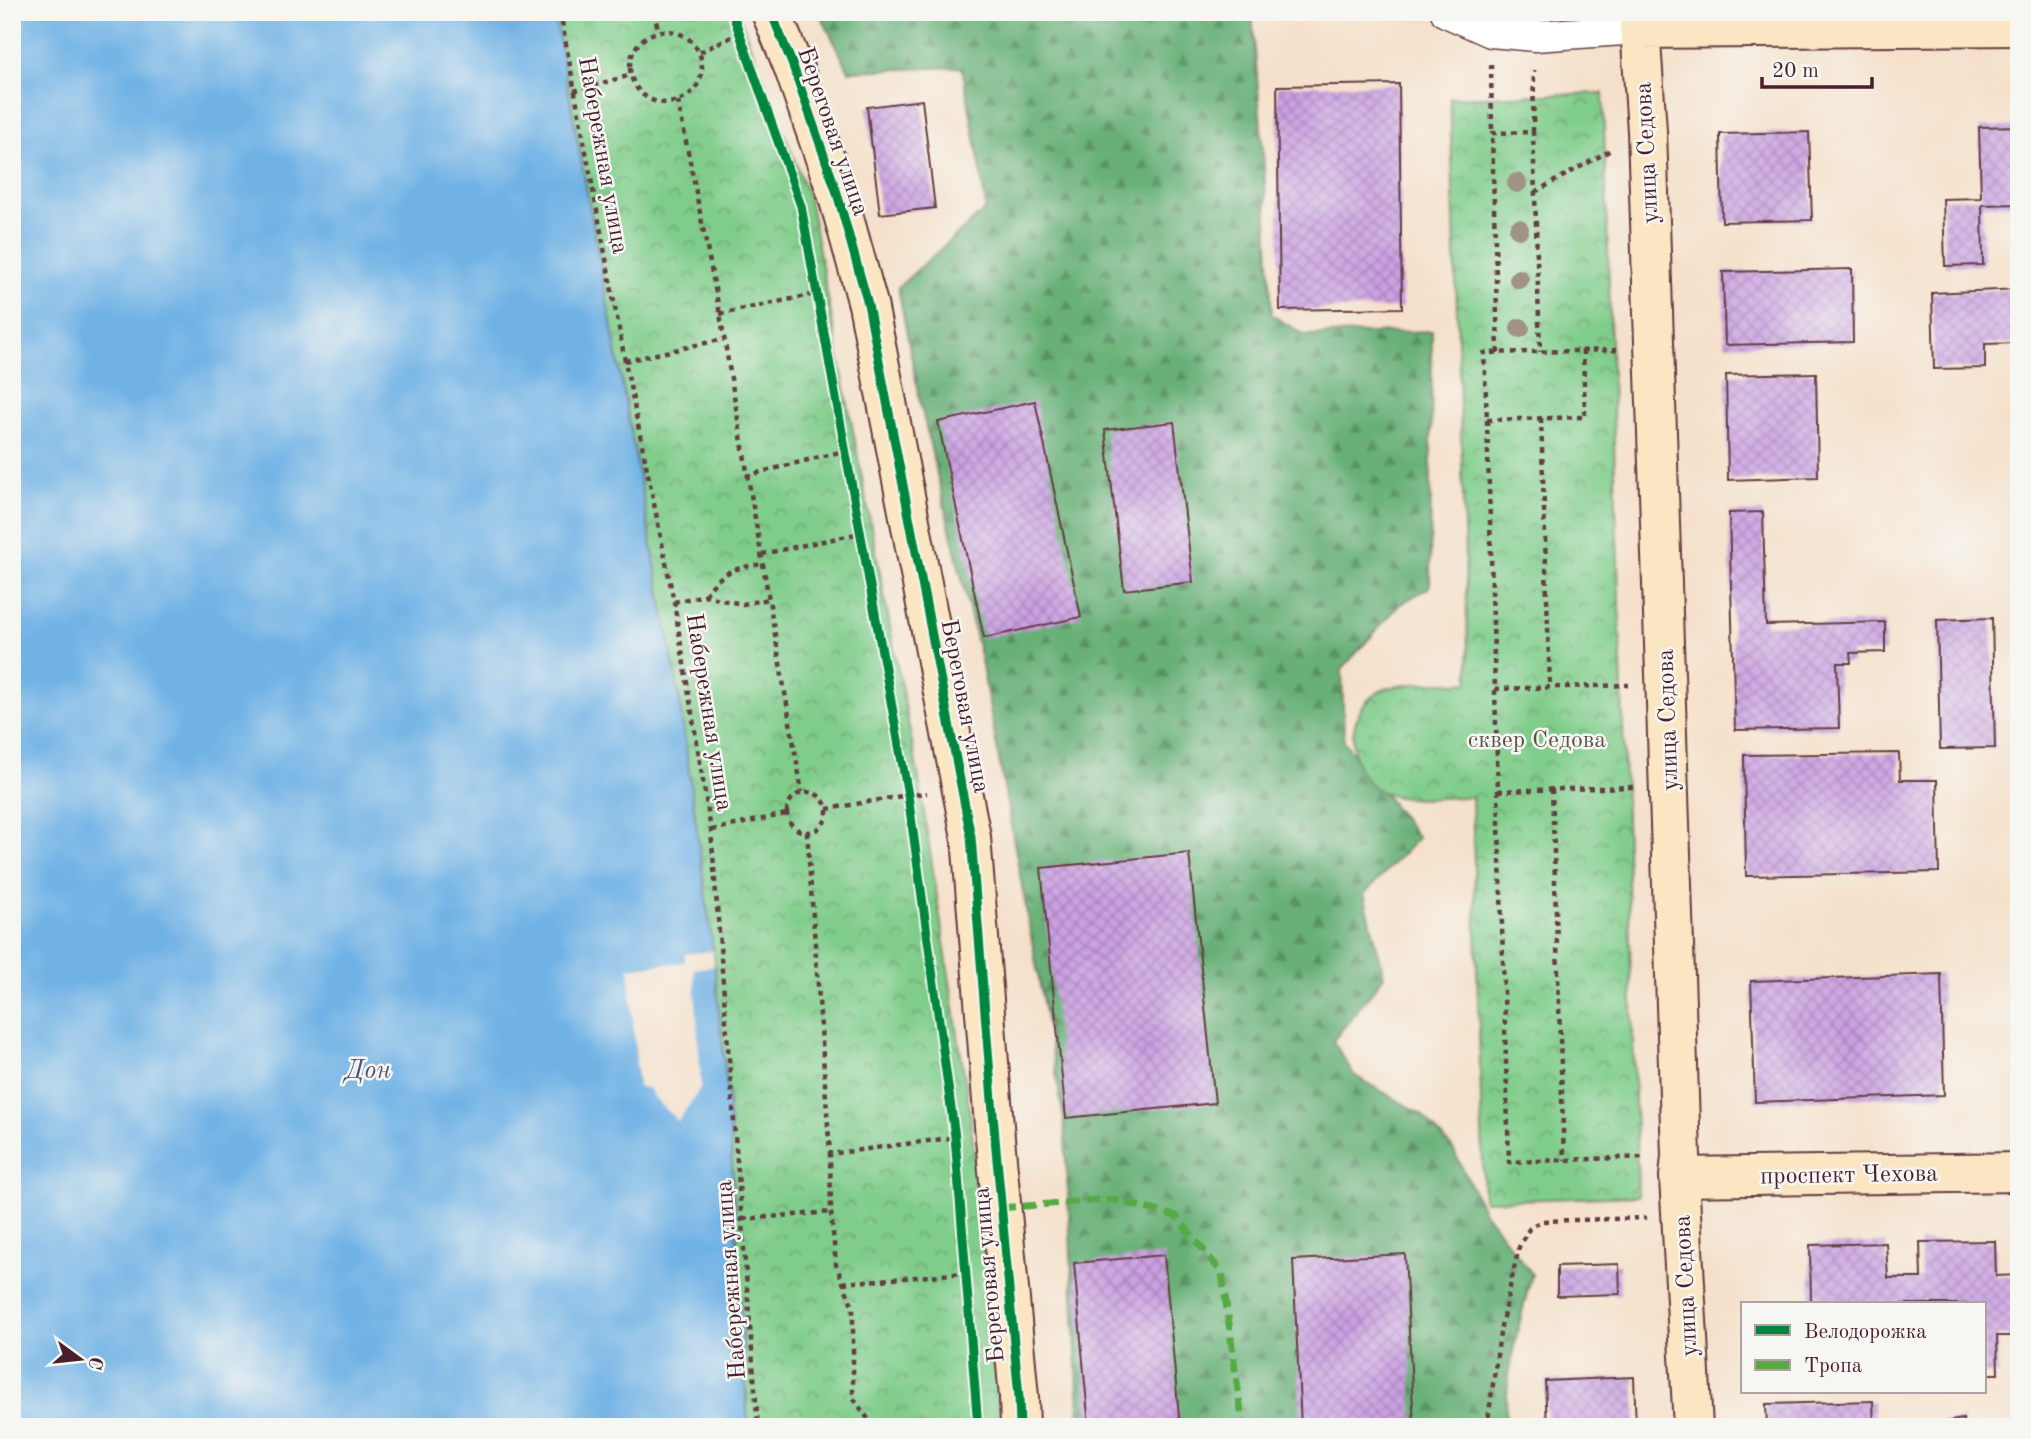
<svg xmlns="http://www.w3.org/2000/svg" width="2031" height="1439" viewBox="0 0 2031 1439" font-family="'Old Standard TT',serif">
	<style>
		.forest { fill: url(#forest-firs); stroke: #596851; stroke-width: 2 }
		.park { fill: url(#park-crowns); stroke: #65765b; stroke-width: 2 }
		.water { fill: #71b2e5; stroke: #5e6888; stroke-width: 2 }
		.pier { fill: #f5e1cb }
		.building { fill: url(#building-cross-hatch) }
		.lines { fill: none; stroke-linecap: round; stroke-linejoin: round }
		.street-casing { stroke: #643c43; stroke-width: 33 }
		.secondary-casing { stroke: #643c43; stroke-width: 42 }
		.path { stroke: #643c43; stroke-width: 4.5; stroke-dasharray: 5 5; stroke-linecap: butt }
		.street { stroke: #fff; stroke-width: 30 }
		.secondary { stroke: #fbe6c3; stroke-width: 38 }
		.quiet { stroke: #57aa44; stroke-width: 7; stroke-dasharray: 14 7; stroke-linecap: butt }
		.cycleway-casing { stroke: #f6f6f2; stroke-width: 13 }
		.cycleway { stroke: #00873e; stroke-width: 9 }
		.tree { fill: #a09383 }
		.labels { text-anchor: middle; stroke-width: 5; stroke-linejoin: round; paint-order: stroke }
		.street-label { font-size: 24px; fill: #4a1f2b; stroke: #f6f6f2 }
		.park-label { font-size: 24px; fill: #5a5348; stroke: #f6f6f2 }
		.water-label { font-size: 26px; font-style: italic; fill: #58526c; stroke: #f6f6f2 }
	</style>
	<defs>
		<pattern id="forest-firs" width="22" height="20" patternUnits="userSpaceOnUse" patternTransform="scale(1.75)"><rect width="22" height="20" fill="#68b077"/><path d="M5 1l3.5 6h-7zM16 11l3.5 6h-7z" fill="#588f62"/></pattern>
		<pattern id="park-crowns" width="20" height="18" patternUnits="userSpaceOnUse" patternTransform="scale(1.75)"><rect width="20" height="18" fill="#80cd8b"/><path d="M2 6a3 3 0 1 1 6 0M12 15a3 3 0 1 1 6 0" fill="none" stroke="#6ba672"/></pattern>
		<pattern id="building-cross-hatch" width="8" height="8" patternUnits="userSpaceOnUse" patternTransform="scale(1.75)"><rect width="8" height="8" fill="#cba1e3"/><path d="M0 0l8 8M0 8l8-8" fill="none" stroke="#a783b8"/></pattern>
	</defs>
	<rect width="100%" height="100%" fill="#f6f6f2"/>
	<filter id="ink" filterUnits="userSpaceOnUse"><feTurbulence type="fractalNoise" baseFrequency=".0143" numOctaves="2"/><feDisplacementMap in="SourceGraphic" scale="14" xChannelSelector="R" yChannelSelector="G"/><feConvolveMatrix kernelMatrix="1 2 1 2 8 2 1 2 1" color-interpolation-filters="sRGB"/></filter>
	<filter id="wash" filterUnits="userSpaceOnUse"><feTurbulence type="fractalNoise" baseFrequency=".00686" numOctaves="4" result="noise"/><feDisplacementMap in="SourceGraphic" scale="28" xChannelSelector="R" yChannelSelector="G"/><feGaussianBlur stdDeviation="1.57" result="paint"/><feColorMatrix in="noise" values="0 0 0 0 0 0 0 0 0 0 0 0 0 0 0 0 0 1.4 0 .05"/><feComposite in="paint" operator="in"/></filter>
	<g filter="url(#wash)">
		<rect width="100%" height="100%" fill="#f5e1cb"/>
		<path class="forest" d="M819,12h433l12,154 8,149 33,20 127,-4 -2,256 -31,18 -57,64 2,72 74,97 -54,56 20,82 -51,65 21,34 67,39 32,35 31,63 48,62c-13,51 -28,100 -26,153h-426l-16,-309 -83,-458 -61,-258 -22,-115 88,-78 -6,-44 -18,-98 -113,4z"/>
		<path class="park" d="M554,12h184l71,186 110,582 51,333 29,294 1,20h-252l-20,-330 -15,-146 -35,-261z
			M1603,93l35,1103 -154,5 -12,-404c-28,-1 -58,6 -85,-3 -43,-15 -46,-86 -4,-104 27,-10 58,-5 86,-8l-19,-584z"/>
		<path class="water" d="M12,12h542l124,678 35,261 15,146 20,330h-736z"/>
		<path class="pier" d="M713,951l1,15 -20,3 7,118 -23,34 -23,-22 -6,-11 -11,-1 -9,-119 56,-6v-8z"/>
		<g id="blocks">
			<path class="building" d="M1399,84l3,224 -122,2 -3,-224z
				M922,100l13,108 -55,6 -13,-107z
				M2019,126v78l-37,1 1,60 -38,1 -2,-67 38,-1 -2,-71z
				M1809,132l3,88 -90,2 -2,-88z
				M1852,269l1,73 -128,3 -2,-73z
				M2019,289v54l-34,1v24l-51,1 -2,-76z
				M1816,373l2,104 -90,3 -2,-105z
				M1035,401l46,216 -97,21 -46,-216z
				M1174,422l19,160 -69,8 -19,-160z
				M1763,512l3,113 119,-3v30l-35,1 1,10h-14l2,65 -104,2 -6,-217z
				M1992,618l3,130 -55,1 -3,-129z
				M1899,753l1,27h37l2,92 -193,4 -2,-121z
				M1189,853l26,250 -149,15 -25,-250z
				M1941,974l3,121 -189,7 -4,-121z
				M1995,1241l1,35 23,-1v61h-22l1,38h-14v-70h-173l-1,-59 76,-2 2,35h33l-1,-36z
				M1405,1254l9,173h-113l-8,-167z
				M1164,1255l16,172h-91l-15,-164z
				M1619,1264l1,30 -63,2v-30z
				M1634,1377l2,50h-89l-2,-46z
				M1873,1401l1,26h-107l-1,-23z
				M1963,1419l1,8h-35l-1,-2z"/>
		</g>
	</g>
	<g filter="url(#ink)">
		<use href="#blocks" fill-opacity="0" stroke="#643c43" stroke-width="2"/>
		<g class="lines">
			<g class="street-casing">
				<path id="street" d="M1446,12l45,20 44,4 104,-7"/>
			</g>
			<g class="secondary-casing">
				<path id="secondary" d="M771,12l22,54 44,127 31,111 103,533 24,301 24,259 1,30
					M1639,12l8,119 34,1025 -2,21 14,250
					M1639,29l380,-3
					M1679,1177l340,-5"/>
			</g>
			<path class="path" d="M560,12l65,349 49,241 37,228 47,597
				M653,12l6,19
				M630 67a36 36 0 1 1 72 0a36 36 0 1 1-72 0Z
				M700,52l40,-19
				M1491,64l1,69
				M574,91l57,-16
				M678,101l42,213 82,478
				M1533,132l1,-62
				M1535,192l76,-42
				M720,314l96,-20
				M1583,350l2,67 -98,3 -3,-67 134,-3
				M1498,353l-6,-220 41,-1 7,220
				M625,361l99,-22
				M1541,418l9,269
				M1487,420l22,742 136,-5
				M746,476l101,-26
				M762,554l99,-21
				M705,595c18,-25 29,-27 58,-31
				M674,602l31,-7 16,5 22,4 26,-5
				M1495,689l134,-4
				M1552,789l12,371
				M1498,791l135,-4
				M787 812a20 20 0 1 1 40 0a20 20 0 1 1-40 0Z
				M827,809l81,-14 19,-2
				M712,830l74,-16
				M807,832l23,322
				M743,1219l88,-7
				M843,1283l122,-10
				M837,1427l144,-8
				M874,1427l-21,-29v-91l-17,-42 -5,-53 -1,-58 128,-17
				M1487,1427l14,-101 18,-79 10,-18 12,-8 105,-3"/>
			<use href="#street" class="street"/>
			<use href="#secondary" class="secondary"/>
			<path class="quiet" d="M1001,1208l110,-9 65,17 46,57 21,154"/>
			<g class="cycleway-casing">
				<path id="cycleway" d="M732,12l69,194 107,589 47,342 23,290
					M771,12l22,54 44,127 31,111 103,533 24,301 24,259 1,30"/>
			</g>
			<use href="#cycleway" class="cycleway"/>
		</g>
		<g class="tree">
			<circle cx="1517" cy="183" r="10"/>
			<circle cx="1519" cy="229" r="10"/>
			<circle cx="1519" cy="279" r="10"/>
			<circle cx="1520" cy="328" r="10"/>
		</g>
	</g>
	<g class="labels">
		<g class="street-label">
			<text transform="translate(834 131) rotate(71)" y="8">Береговая улица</text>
			<text transform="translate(1646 153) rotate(-93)" y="8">улица Седова</text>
			<text transform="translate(604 155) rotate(80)" y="8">Набережная улица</text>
			<text transform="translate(966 706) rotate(79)" y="8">Береговая улица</text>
			<text transform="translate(710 712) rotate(81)" y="8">Набережная улица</text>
			<text transform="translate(1667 720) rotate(-92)" y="8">улица Седова</text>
			<text transform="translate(1849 1174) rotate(-1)" y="8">проспект Чехова</text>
			<text transform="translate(988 1275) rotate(-95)" y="8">Береговая улица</text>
			<text transform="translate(730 1280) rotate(-94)" y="8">Набережная улица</text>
			<text transform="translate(1685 1286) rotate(-93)" y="8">улица Седова</text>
		</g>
		<g class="park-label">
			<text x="1537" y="747">сквер Седова</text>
		</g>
		<g class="water-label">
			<text x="368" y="1078">Дон</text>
		</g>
	</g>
	<rect width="2031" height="1439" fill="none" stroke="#f6f6f2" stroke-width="42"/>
	<rect x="1741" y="1302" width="245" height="91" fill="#f6f6f2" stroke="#b1a0a2" stroke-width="2"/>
	<rect x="1755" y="1325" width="35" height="10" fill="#00873e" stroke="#b1a0a2" stroke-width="2"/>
	<text x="1804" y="1338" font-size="21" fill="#4a1f2b">Велодорожка</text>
	<rect x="1755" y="1360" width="35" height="10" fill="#57aa44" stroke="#b1a0a2" stroke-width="2"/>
	<text x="1804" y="1372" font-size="21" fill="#4a1f2b">Тропа</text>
	<g transform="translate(80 1359) rotate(105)" stroke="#f6f6f2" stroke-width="5" paint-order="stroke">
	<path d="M0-5L12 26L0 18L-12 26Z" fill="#4a1f2b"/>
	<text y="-10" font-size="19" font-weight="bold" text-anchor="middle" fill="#4a1f2b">С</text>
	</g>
	<path d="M1762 77v10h110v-10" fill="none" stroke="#4a1f2b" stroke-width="3.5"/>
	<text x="1772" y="77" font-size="21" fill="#4a1f2b" stroke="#f6f6f2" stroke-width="5" paint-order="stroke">20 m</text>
</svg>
